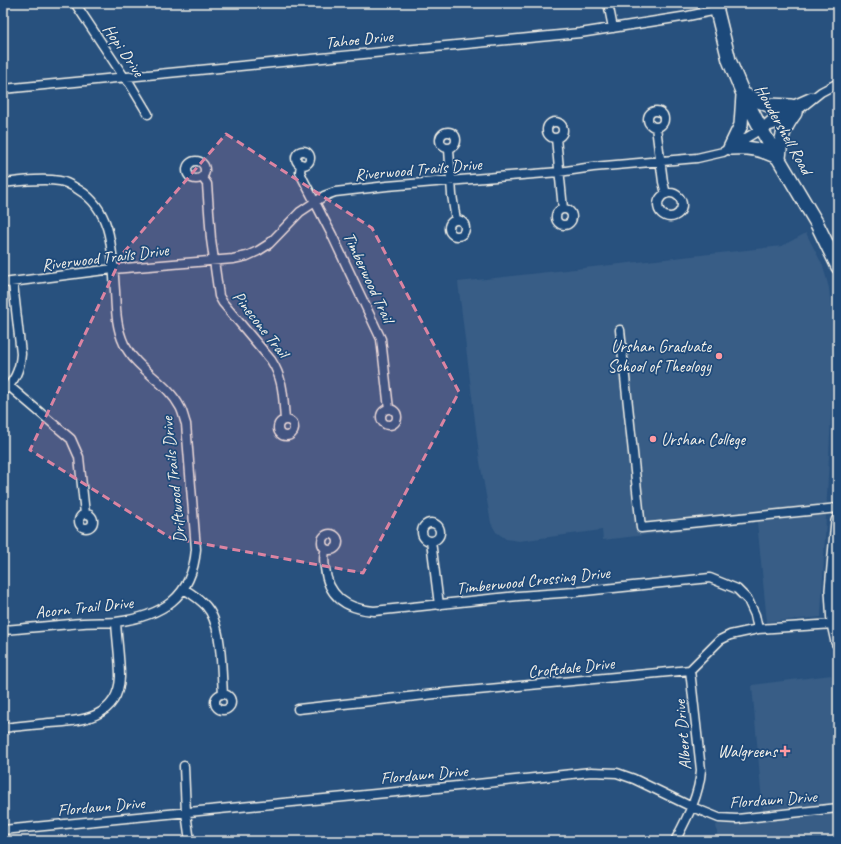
<svg xmlns="http://www.w3.org/2000/svg" width="841" height="844" viewBox="0 0 841 844" font-family="Caveat,sans-serif">
	<style>
		.built { fill: #375d86 }
		.lines { fill: none; stroke-linecap: round; stroke-linejoin: round }
		.minor-casing { stroke: #f4f1e8; stroke-width: 11 }
		.primary-casing { stroke: #f4f1e8; stroke-width: 16 }
		.minor { stroke: #1f4a7a; stroke-width: 8 }
		.primary { stroke: #1f4a7a; stroke-width: 13 }
		.marked { fill: #db84a2; fill-opacity: 0.2; stroke: #db84a2; stroke-width: 3; stroke-dasharray: 8 5; stroke-linejoin: round }
		.poi-dot { fill: #ff9aa2; stroke: #1f4a7a; stroke-width: 1.5 }
		.labels { text-anchor: middle; stroke-width: 3.5; stroke-linejoin: round; paint-order: stroke }
		.street-label { font-size: 17px; fill: #f4f1e8; stroke: #1f4a7a }
		.poi-label { font-size: 17px; fill: #f4f1e8; stroke: #1f4a7a; text-anchor: end }
	</style>
	<rect width="100%" height="100%" fill="#28517e"/>
	<filter id="ink" filterUnits="userSpaceOnUse"><feTurbulence type="fractalNoise" baseFrequency=".025" numOctaves="2"/><feDisplacementMap in="SourceGraphic" scale="8" xChannelSelector="R" yChannelSelector="G"/><feConvolveMatrix kernelMatrix="1 2 1 2 8 2 1 2 1" color-interpolation-filters="sRGB"/></filter>
	<g filter="url(#ink)">
		<path class="built" d="M806,233l17,33 6,22 4,40 -2,88 -10,201 -54,5 -10,-100 -154,18 -1,-10 -83,11 -13,-2 -10,-7 -5,-9 -11,-61 -22,-180 324,-36z
			M831,675l7,23v107l-75,8 -11,-128z
			M838,813v28h-120l-2,-16z"/>
		<g class="lines">
			<g class="minor-casing">
				<path id="minor" d="M75,3l49,74 6,7 18,30
					M608,3l5,25
					M3,89l577,-56 108,-17 29,-6
					M648 119a8 8 0 1 1 16 0a8 8 0 1 1-16 0Z
					M547 130a8 8 0 1 1 16 0a8 8 0 1 1-16 0Z
					M656,127l7,55 3,12
					M762,128c14,-14 31,-24 49,-31
					M440 140a8 8 0 1 1 16 0a8 8 0 1 1-16 0Z
					M556,138l7,71
					M449,149l3,46 4,25
					M296 158a7 7 0 1 1 14 0a7 7 0 1 1-14 0Z
					M187 170a9 9 0 1 1 18 0a9 9 0 1 1-18 0Z
					M301,164l-1,8 3,7 29,56 49,104 8,70
					M202,177l5,7 4,55 8,57 4,7 48,57c13,20 12,37 14,60
					M3,183c18,-2 39,-5 57,-2 7,1 14,6 19,9 35,21 33,65 36,101 1,19 1,36 9,53 13,26 43,38 56,63 3,5 4,12 6,17l10,125c-4,49 -34,67 -80,73 -11,1 -22,0 -33,1 -27,2 -54,5 -80,7
					M658 205a12 12 0 1 1 24 0a12 12 0 1 1-24 0Z
					M556 217a8 8 0 1 1 16 0a8 8 0 1 1-16 0Z
					M449 228a8 8 0 1 1 16 0a8 8 0 1 1-16 0Z
					M3,283l110,-14 120,-10 14,-3 11,-5 11,-7 31,-32 24,-16 11,-4 52,-6 172,-14 34,-5 104,-9 26,-6 38,-23 16,-5 24,-16 20,-16 17,-9
					M620,330l21,198 197,-20
					M9,386l62,53 8,18 6,57
					M3,391c12,-9 17,-23 18,-37l-8,-71
					M381 417a8 8 0 1 1 16 0a8 8 0 1 1-16 0Z
					M278 428a8 8 0 1 1 16 0a8 8 0 1 1-16 0Z
					M79 521a7 7 0 1 1 14 0a7 7 0 1 1-14 0Z
					M422 532a9 9 0 1 1 18 0a9 9 0 1 1-18 0Z
					M322 542a8 8 0 1 1 16 0a8 8 0 1 1-16 0Z
					M431,541l8,64
					M326,549c-3,6 -2,13 -1,19 3,29 22,41 49,43l144,-15 57,-4 135,-14 27,11 11,11 7,15 3,14
					M184,589c8,5 16,10 22,17 17,19 15,64 17,88
					M215 702a8 8 0 1 1 16 0a8 8 0 1 1-16 0Z
					M298,709l137,-15 255,-24 30,-30 10,-5 28,-6 76,-5
					M3,728c15,-2 31,-3 46,-5 31,-2 69,-4 71,-46 0,-18 -3,-37 -4,-55
					M184,766l2,47 4,28
					M3,830l455,-44 133,-14 26,1 17,6 58,28 27,11 18,1 101,-11
					M675,841c12,-23 24,-45 26,-71l-11,-100"/>
			</g>
			<g class="primary-casing">
				<path id="primary" d="M715,3l14,57 14,34 18,35 55,93 22,45
					M743,94l25,11 23,1
					M730,148l11,-23 2,-30
					M730,148c20,-1 31,1 49,10
					M779,158c2,-20 4,-29 16,-45
					M838,521l-6,69 2,34 4,18"/>
			</g>
			<use href="#minor" class="minor"/>
			<use href="#primary" class="primary"/>
		</g>
	</g>
	<path class="marked" d="M226,134l146,94 87,164 -96,181 -192,-35 -141,-88 94,-198z"/>
	<g class="poi-dot">
		<circle cx="719" cy="356" r="4"/>
		<circle cx="653" cy="439" r="4"/>
		<path d="M783 745h4v4h4v4h-4v4h-4v-4h-4v-4h4z"/>
	</g>
	<g class="labels">
		<g class="street-label">
			<text transform="translate(359 39) rotate(-6)" y="6">Tahoe Drive</text>
			<text transform="translate(124 50) rotate(56)" y="6">Hopi Drive</text>
			<text transform="translate(784 129) rotate(61)" y="6">Howdershell Road</text>
			<text transform="translate(418 169) rotate(-5)" y="6">Riverwood Trails Drive</text>
			<text transform="translate(105 257) rotate(-7)" y="6">Riverwood Trails Drive</text>
			<text transform="translate(369 277) rotate(65)" y="6">Timberwood Trail</text>
			<text transform="translate(261 324) rotate(52)" y="6">Pinecone Trail</text>
			<text transform="translate(173 480) rotate(-96)" y="6">Driftwood Trails Drive</text>
			<text transform="translate(533 580) rotate(-6)" y="6">Timberwood Crossing Drive</text>
			<text transform="translate(84 607) rotate(-6)" y="6">Acorn Trail Drive</text>
			<text transform="translate(571 667) rotate(-6)" y="6">Croftdale Drive</text>
			<text transform="translate(682 735) rotate(-95)" y="6">Albert Drive</text>
			<text transform="translate(424 774) rotate(-5)" y="6">Flordawn Drive</text>
			<text transform="translate(773 799) rotate(-4)" y="6">Flordawn Drive</text>
			<text transform="translate(101 806) rotate(-5)" y="6">Flordawn Drive</text>
		</g>
		<g class="poi-label">
			<text x="711" y="352">Urshan Graduate<tspan x="711" dy="20">School of Theology</tspan></text>
			<text x="661" y="445" text-anchor="start">Urshan College</text>
			<text x="777" y="757">Walgreens</text>
		</g>
	</g>
	<rect width="841" height="844" fill="none" stroke="#1f4a7a" stroke-width="16"/>
	<rect x="8" y="8" width="825" height="828" fill="none" stroke="#f4f1e8" stroke-width="1.5" filter="url(#ink)"/>
</svg>
